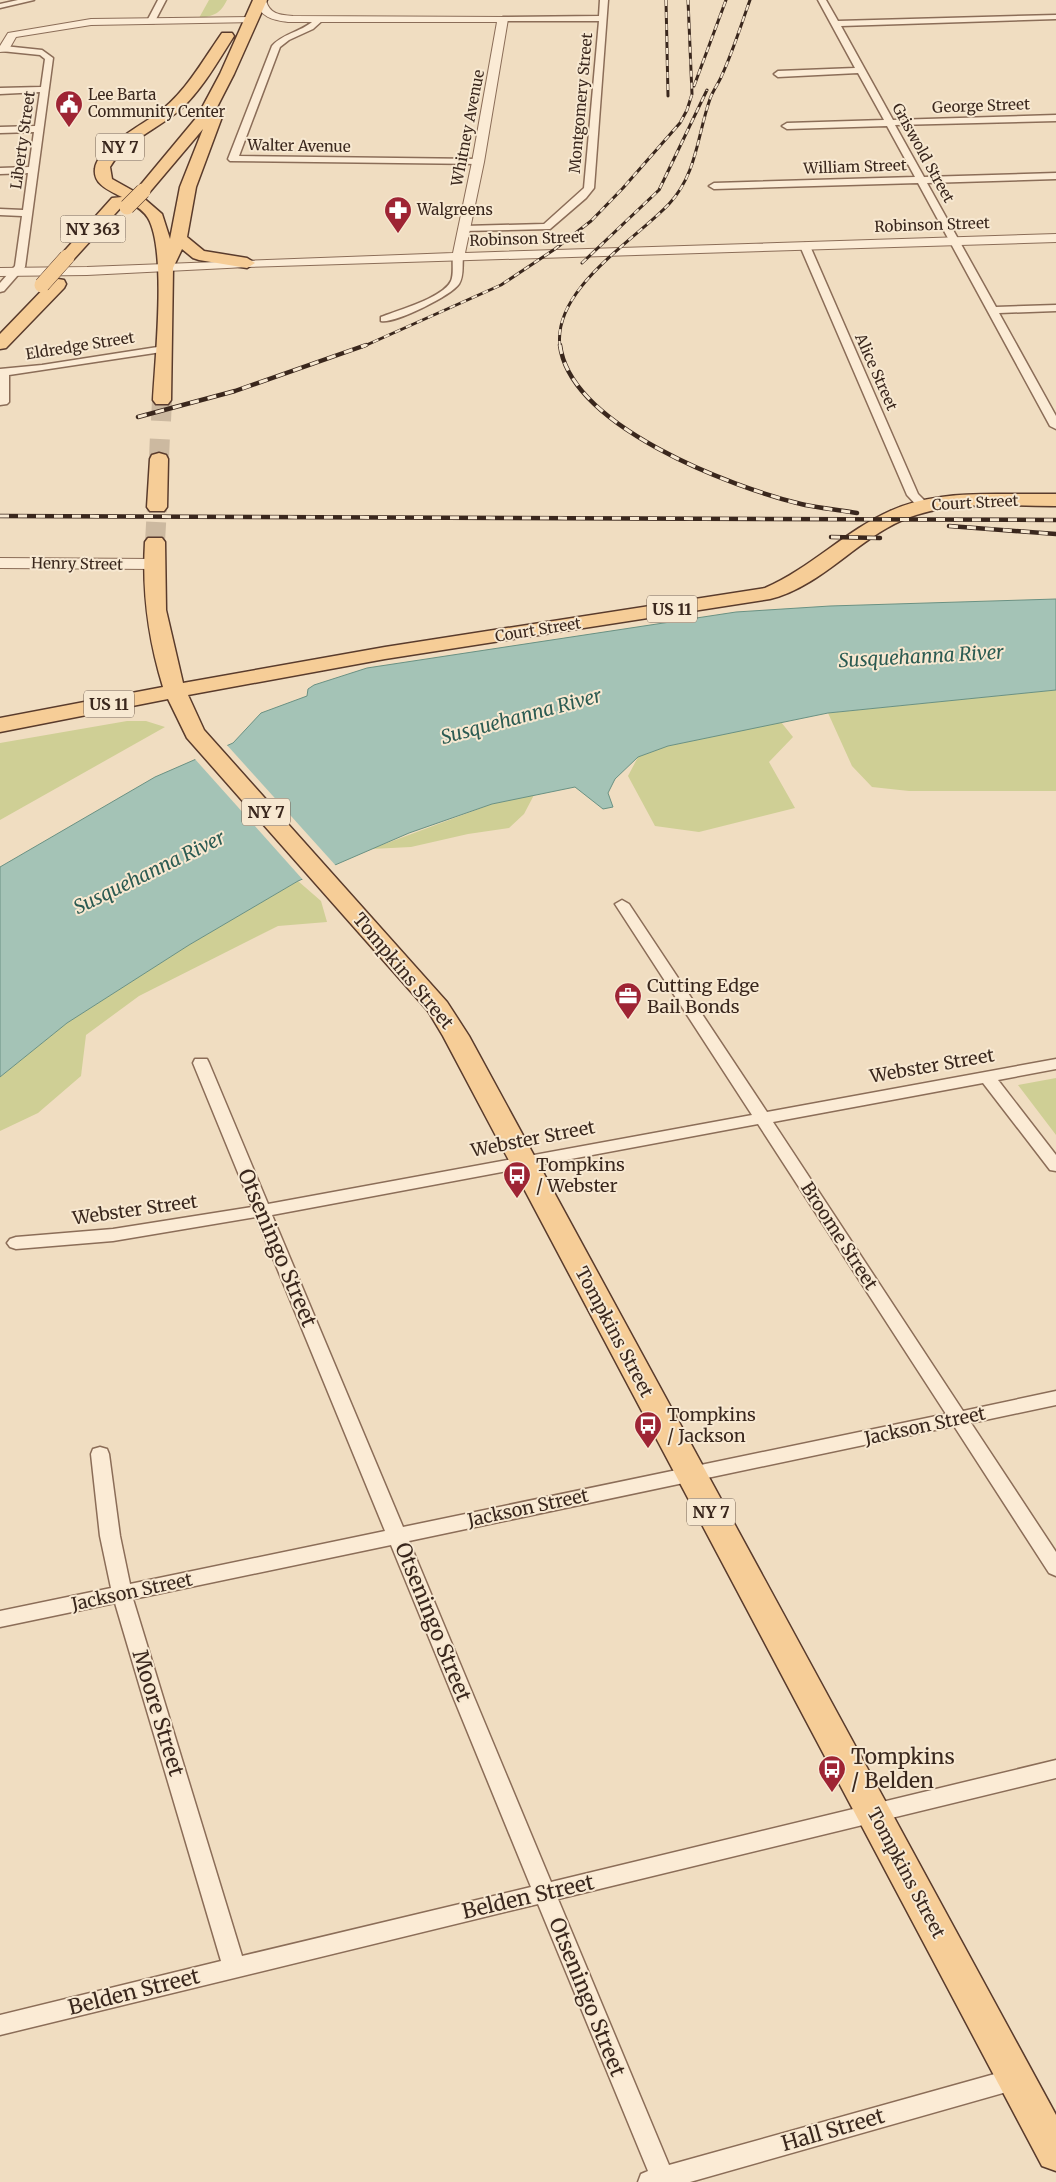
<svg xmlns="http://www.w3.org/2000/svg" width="1056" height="2182" viewBox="0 0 1056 2182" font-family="Merriweather,serif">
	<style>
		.green { fill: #cfcf95 }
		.water { fill: #a4c3b6; stroke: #6a9183 }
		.pier { fill: #f0ddc1 }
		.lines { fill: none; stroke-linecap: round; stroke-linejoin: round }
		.primary-tunnel { stroke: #ccb9a0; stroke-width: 20; stroke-dasharray: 20 10; stroke-linecap: butt }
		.minor-casing { stroke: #8b6d58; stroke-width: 3 }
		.tertiary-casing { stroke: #8b6d58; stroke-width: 2 }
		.primary-casing { stroke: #593b2c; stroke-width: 3 }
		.minor { fill: #fbebd5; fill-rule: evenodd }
		.tertiary { fill: #fbebd5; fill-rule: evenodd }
		.primary { fill: #f6cd97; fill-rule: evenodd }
		.rail-far1-casing { stroke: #3a271d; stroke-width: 3 }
		.rail-casing { stroke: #3a271d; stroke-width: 4.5 }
		.rail-far1 { stroke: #f7e8d1; stroke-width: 2; stroke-dasharray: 6; stroke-linecap: butt }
		.rail { stroke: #f7e8d1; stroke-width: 3; stroke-dasharray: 9; stroke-linecap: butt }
		.primary-bridge-casing { stroke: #593b2c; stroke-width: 16; stroke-linecap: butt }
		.primary-bridge { stroke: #f6cd97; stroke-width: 15 }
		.labels { text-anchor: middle; stroke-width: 4; stroke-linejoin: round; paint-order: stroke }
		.far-poi-label { font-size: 15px; fill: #3a271d; stroke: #f7e8d1; text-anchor: start }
		.far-street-label { font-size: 15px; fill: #3a271d; stroke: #f7e8d1 }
		.shield { fill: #f7e8d1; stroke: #736153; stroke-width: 1 }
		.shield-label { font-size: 16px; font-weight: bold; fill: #3a271d }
		.street-label { font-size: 18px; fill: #3a271d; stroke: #f7e8d1 }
		.poi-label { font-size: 18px; fill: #3a271d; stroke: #f7e8d1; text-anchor: start }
		.water-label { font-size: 19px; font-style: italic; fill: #2b5b52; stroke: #f7e8d1 }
		.near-street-label { font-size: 21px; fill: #3a271d; stroke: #f7e8d1 }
		.near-poi-label { font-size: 21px; fill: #3a271d; stroke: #f7e8d1; text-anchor: start }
	</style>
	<rect width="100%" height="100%" fill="#f0ddc1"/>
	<path class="green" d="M209,0h18c-7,14 -13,16 -28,18z
		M1056,690v101h-147l-37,-4 -20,-21 -24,-53z
		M127,721h19l19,6 -165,93v-77z
		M781,722l12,15 -24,25 26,46 -96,24 -44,-6 -27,-50 10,-19 30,-11z
		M534,795l-10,19 -15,14 -41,6 -57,13 -40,2 121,-45z
		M298,881l23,20 6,21 -49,4 -139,70 -53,39 -5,41 -43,37 -38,18v-54l67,-54 122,-78z
		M1056,1078v57l-38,-50z"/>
	<path class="water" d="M1056,599v91l-228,23 -160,33 -30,11 -23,22 -7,14 5,14 -10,2 -28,-22 -83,17 -83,29 -111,48 -109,64 -122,78 -67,54v-210l155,-90 78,-34 28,-30 46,-17 1,-7 6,-4 53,-17 369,-56 94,-6z"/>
	<path class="pier" d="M226,744l111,123 -33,14 -110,-123z"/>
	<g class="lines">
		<path class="primary-tunnel" d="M161,421l1,-21
			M159,459l1,-24
			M155,542l2,-35"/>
		<g class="minor-casing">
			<path id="minor" d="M18,0h16l-34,8v-4z
				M158,0h8l-12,23h-6l-1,-2z
				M600,0h8l-14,188 -8,10 -36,31 -89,2 -2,-2 5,-3 80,-2 40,-36 15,-167h-96l-4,-2 4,-2 96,-1z
				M818,0h8l12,21 218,-6v4l-215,7 52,94 163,-5v6l-161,4 29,52 132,-4v6l-129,4 69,124 60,-2v6l-57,2 57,103v13l-6,-3 -132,-243 -204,6 -5,-3 5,-3 201,-6 -28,-51 -100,3 -5,-3 5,-3 97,-3 -26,-47 -80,4 -4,-3 4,-3 77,-3z
				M316,18l7,2 -10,9 -24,11 -9,7 -41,109 239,3 3,1v4l-251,-3 -2,-2 44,-113c12,-14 32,-14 44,-28z
				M4,46l38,4 11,8 -28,209 -21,24 -4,1v-9l15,-17 7,-50 -22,-1v-6l23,1 5,-37 -28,1v-6l29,-1 5,-35 -34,1v-6l35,-1 5,-34 -40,2v-6l41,-1 4,-28 -5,-4 -39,-4v-4z
				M805,243l5,3 108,248 12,12 -2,3h-8l-13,-14 -107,-249z
				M458,254l5,3c-1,9 1,19 -4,27 -8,12 -65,40 -78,37v-4c17,-7 62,-19 70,-36 3,-7 1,-17 2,-24z
				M164,346l4,1v4l-159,24v27l-2,2 -7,1v-36l42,-4z
				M622,900l7,4 138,208 289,-53v10l-58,11 58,75v16l-6,-1 -67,-87 -210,39 190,289 93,-20v14l-85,18 85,129v24l-7,-3 -95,-147 -545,115 142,341 505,-122v18l-498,121 111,266 347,-97 8,3 4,8 -4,8 -334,95h-52l3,-8 7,-3 -110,-267 -538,131v-20l221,-54 -106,-358 -115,24v-16l111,-23 -11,-52 -9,-82 2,-5 7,-2 7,2 2,5 11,82 10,48 255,-53 -129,-314 -143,24 -97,8 -6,-2 -3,-4 3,-4 6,-2 97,-8 139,-22 -59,-144 2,-4h12l2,4 59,141 484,-89 -137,-211zM758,1124l188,290 -543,113 -131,-312zM391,1545l140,342 -289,69 -109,-357z"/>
		</g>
		<g class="tertiary-casing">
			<path id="tertiary" d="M256,0h10c3,14 14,15 27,16l214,1 1,2 -24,143 -19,91 591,-19v8l-809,25 -160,8 -87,1v-8l87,-1 366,-14 19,-91 25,-140h-209c-15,-2 -29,-5 -32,-22z
				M252,17l4,1v4l-165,3 -75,12 -8,14 -8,1v-6l8,-13 83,-14z
				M0,558l154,1 8,5 -8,5 -154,-1z"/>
		</g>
		<g class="primary-casing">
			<path id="primary" d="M253,0h14l-33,74 -20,39 6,1 2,3 -26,70 -9,50 17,14 43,7 8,5 -8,5 -48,-8 -6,-2 -11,-9 -9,19 -2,132 -3,4h-12l-3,-4c2,-40 14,-150 -5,-182 -5,-9 -16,-14 -24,-19l2,2 -2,3 -51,56 -6,2 -8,-5 53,-59 10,-1c-11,-6 -29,-12 -27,-28 1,-19 44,-43 59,-53 31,-22 47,-53 68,-83h10l2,3c-16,25 -31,52 -52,72 -23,21 -56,32 -72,59l2,12 25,14 1,-5 59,-71 23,-43zM203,129l-23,58 -10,52 -8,-25 -22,-19 8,-1z
				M58,279l6,1 2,4 -2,4 -58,60 -6,1v-15l52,-54z
				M159,453l7,2 2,4 -1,48 -3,4h-14l-3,-4 3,-48 2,-4z
				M996,494h60v12c-57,0 -118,-8 -169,22 -39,22 -72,60 -117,71l-385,60 -197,36 16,35 243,272 22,34 587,1079v56l-14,-5 -599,-1130 -15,-25 -241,-273 -19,-39 -168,33v-14l163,-31c-15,-49 -21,-94 -18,-145l3,-4h14l3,4 1,68 17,73 202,-36 380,-59c46,-20 80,-57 125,-77 33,-15 70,-17 106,-17z"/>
		</g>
		<use href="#minor" class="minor"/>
		<use href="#tertiary" class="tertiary"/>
		<use href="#primary" class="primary"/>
		<g class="rail-far1-casing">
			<path id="rail-far1" d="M666,0l2,96
				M694,86l32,-86
				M582,263l77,-73 48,-100
				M362,347l139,-62 54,-36 36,-28 32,-33 57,-65 7,-13 5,-16 -4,-94
				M560,347c-8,-58 74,-106 109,-143 28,-30 28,-68 41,-105 3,-9 9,-16 12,-24 11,-24 19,-50 28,-75"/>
		</g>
		<g class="rail-casing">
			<path id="rail" d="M560,345c10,81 171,142 241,159 18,4 37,6 56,9
				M138,417l97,-26 131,-46
				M0,516l1056,4
				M949,526l107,8
				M831,537l49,1"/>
		</g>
		<use href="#rail-far1" class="rail-far1"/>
		<use href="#rail" class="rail"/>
		<g class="primary-bridge-casing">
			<path id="primary-bridge" d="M127,207l16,-16
				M42,285l25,-28"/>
		</g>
		<use href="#primary-bridge" class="primary-bridge"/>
	</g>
	<defs>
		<g id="civic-pin" transform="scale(1.4375)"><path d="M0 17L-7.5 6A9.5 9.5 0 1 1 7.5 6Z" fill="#9e2434" stroke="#f7e8d1"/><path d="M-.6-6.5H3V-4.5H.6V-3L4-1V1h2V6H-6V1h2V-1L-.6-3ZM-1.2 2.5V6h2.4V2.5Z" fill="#fff"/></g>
		<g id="pharmacy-pin" transform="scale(1.4375)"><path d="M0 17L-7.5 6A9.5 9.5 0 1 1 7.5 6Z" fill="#9e2434" stroke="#f7e8d1"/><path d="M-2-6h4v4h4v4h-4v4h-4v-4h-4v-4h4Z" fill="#fff"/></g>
		<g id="office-pin" transform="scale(1.4375)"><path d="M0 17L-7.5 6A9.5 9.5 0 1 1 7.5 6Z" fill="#9e2434" stroke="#f7e8d1"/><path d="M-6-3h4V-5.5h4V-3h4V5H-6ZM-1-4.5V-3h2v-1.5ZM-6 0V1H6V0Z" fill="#fff"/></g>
		<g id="bus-pin" transform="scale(1.4375)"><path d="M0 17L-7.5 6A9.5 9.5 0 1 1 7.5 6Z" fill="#9e2434" stroke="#f7e8d1"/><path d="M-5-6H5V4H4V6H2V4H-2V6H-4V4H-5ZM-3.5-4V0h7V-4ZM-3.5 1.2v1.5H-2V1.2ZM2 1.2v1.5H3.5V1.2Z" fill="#fff"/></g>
	</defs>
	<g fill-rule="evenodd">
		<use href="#civic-pin" x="69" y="104"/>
		<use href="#pharmacy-pin" x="398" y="210"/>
		<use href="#office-pin" x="628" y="996"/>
		<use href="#bus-pin" x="517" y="1175"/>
		<use href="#bus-pin" x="648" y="1425"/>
		<use href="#bus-pin" x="832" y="1769"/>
	</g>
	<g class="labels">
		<g class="far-poi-label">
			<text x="88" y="100">Lee Barta<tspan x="88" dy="17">Community Center</tspan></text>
			<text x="417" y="215">Walgreens</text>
		</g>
		<g class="far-street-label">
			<text transform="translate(581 103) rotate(-85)" y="5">Montgomery Street</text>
			<text transform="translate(981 106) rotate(-2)" y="5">George Street</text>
			<text transform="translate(468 128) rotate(-79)" y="5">Whitney Avenue</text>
			<text transform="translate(23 140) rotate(-82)" y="5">Liberty Street</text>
			<text transform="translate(299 146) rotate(1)" y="5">Walter Avenue</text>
			<text transform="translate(923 153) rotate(61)" y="5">Griswold Street</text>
			<text transform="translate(855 167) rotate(-2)" y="5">William Street</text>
			<text transform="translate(932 225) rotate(-2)" y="5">Robinson Street</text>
			<text transform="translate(527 239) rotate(-2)" y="5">Robinson Street</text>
			<text transform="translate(80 346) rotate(-9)" y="5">Eldredge Street</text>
			<text transform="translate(876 372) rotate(66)" y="5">Alice Street</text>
			<text transform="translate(975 503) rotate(-3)" y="5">Court Street</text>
			<text transform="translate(77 564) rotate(1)" y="5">Henry Street</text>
			<text transform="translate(538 630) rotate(-9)" y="5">Court Street</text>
		</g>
		<g class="shield">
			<rect x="96" y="133.5" width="48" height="27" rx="4"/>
			<rect x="60.5" y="215.5" width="65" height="27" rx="4"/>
			<rect x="647" y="595.5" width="50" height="27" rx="4"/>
			<rect x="84" y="690.5" width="50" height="27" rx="4"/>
			<rect x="242" y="798.5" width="48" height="27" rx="4"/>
			<rect x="687" y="1498.5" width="48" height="27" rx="4"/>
		</g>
		<g class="shield-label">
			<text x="120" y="153">NY 7</text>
			<text x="93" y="235">NY 363</text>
			<text x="672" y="615">US 11</text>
			<text x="109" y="710">US 11</text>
			<text x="266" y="818">NY 7</text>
			<text x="711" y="1518">NY 7</text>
		</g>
		<g class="street-label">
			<text transform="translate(403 971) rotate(50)" y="6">Tompkins Street</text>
			<text transform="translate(932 1066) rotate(-10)" y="6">Webster Street</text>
			<text transform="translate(533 1139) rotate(-11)" y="6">Webster Street</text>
			<text transform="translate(135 1210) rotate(-8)" y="6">Webster Street</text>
			<text transform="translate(839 1236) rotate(57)" y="6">Broome Street</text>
			<text transform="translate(614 1332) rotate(62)" y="6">Tompkins Street</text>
			<text transform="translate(925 1426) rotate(-12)" y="6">Jackson Street</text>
			<text transform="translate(528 1508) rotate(-12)" y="6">Jackson Street</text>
			<text transform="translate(132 1592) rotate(-12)" y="6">Jackson Street</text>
			<text transform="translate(906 1873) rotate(62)" y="6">Tompkins Street</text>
		</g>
		<g class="poi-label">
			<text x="647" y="992">Cutting Edge<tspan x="647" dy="21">Bail Bonds</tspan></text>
			<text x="536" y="1171">Tompkins<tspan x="536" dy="21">/ Webster</tspan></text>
			<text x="667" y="1421">Tompkins<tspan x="667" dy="21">/ Jackson</tspan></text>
		</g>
		<g class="water-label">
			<text transform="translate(921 656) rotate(-3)" y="7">Susquehanna River</text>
			<text transform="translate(521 716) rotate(-15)" y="7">Susquehanna River</text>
			<text transform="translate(149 872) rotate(-26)" y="7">Susquehanna River</text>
		</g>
		<g class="near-street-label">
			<text transform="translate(277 1248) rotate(67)" y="7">Otseningo Street</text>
			<text transform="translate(433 1622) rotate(68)" y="7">Otseningo Street</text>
			<text transform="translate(158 1713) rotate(73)" y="7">Moore Street</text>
			<text transform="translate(528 1897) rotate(-13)" y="7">Belden Street</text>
			<text transform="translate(134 1992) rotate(-14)" y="7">Belden Street</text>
			<text transform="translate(587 1997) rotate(68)" y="7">Otseningo Street</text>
			<text transform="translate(833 2130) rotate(-16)" y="7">Hall Street</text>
		</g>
		<g class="near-poi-label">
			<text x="851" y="1764">Tompkins<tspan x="851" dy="24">/ Belden</tspan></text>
		</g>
	</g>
</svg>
